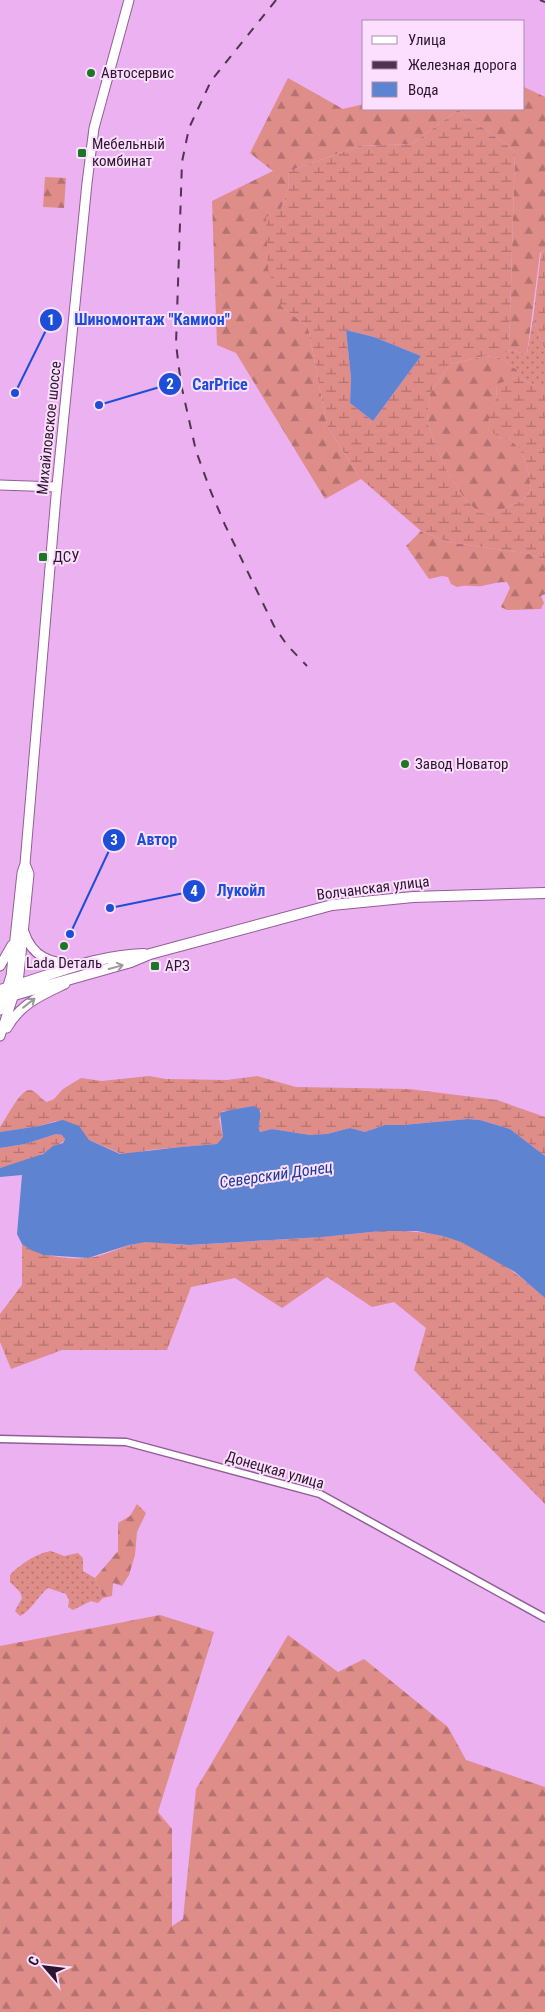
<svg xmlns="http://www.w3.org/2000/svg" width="545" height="2012" viewBox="0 0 545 2012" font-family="'Roboto Condensed',sans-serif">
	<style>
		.grass { fill: url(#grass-dots) }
		.forest { fill: url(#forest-firs) }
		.wetland { fill: url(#wetland-marsh); fill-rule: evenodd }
		.water { fill: #5e83d1 }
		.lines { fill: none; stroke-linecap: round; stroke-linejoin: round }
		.street-casing { stroke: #925d97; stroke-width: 9 }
		.secondary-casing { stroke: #925d97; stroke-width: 11 }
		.primary-casing { stroke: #925d97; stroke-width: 12 }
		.street { stroke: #fff; stroke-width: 6 }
		.secondary { stroke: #fff; stroke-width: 9 }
		.primary { stroke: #fff; stroke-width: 10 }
		.rail { stroke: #503351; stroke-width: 2; stroke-dasharray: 9 9; stroke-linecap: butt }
		.oneway { stroke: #a096a0 }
		.poi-dot { fill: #1c7725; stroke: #fcdefe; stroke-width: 2 }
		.labels { text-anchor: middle; stroke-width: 4; stroke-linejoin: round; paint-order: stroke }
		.poi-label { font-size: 15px; fill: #2c162d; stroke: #fcdefe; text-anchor: start }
		.street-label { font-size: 15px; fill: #2c162d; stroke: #fcdefe }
		.water-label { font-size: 16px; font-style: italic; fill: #1a3e9a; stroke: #fcdefe }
		.leader { fill: none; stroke: #1d4ed8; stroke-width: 2 }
		.callout-dot { fill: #1d4ed8; stroke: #fcdefe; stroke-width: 2 }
		.mark-label { font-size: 15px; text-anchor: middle; font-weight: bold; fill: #fff }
		.callout-label { font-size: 16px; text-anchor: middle; font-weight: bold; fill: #1d4ed8; stroke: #fcdefe; stroke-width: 4; stroke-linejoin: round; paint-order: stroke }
	</style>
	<defs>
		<pattern id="grass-dots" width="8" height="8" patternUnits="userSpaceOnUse" patternTransform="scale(1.25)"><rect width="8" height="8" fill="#de8d88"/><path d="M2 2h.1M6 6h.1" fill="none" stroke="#b47270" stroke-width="1.8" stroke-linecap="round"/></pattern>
		<pattern id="forest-firs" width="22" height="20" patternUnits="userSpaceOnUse" patternTransform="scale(1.25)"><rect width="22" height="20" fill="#de8d88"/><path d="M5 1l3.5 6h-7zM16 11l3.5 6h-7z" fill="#b47270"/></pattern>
		<pattern id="wetland-marsh" width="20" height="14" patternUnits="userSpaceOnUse" patternTransform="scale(1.25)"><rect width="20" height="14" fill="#de8d88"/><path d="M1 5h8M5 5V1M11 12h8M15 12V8" fill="none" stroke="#b47270"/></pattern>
	</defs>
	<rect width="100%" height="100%" fill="#ecb1f0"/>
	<path class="grass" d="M533,319l12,31v40l-28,-13v-7l-17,-12 9,-8 18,4z
		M51,1551l13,5 14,-3 5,5v13l12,7 8,20 -5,5 -7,-2 -18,9 -5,-3 1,-7 -3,-6 -18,-6c-10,8 -18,24 -28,28l-5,-5 7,-13 -2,-6 -10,-10v-7c9,-10 27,-22 41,-24z"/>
	<path class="forest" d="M288,78l55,31 21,-5v5h160v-22l21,10v152l-5,4 -13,101 -18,-4 6,-199 -57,-41 -46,34 -53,2 -70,25 -1,19 -7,19v97l27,21 19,99 34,53 -36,20 -89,-146 -19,-8 -5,-144 61,-30 -23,-18z
		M45,177l21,1 -2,30 -21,-1z
		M485,356l15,2 17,12v7l-20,8 -1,13 -8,26 1,7 13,8h7c17,12 19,30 22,50l-8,11 -32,15 -13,-3 -14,-14 -19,-30 -18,-46 3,-28 20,-30z
		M421,531l27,11 82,12 15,6v34l-4,2 3,7 -3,6 -34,1 -6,-3 9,-19 -3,-6c-9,0 -16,2 -25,4 -8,1 -16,-2 -25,1l-6,-3 -3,-7 -6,-1 -13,3 -23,-33z
		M137,1504l9,9 -9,19 -2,23 -6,20 -7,11 -9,-3 -1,13 -9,2 -8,-20 23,-27v-28l12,-7z
		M160,1615l54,17 -56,180 14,17v97l11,-7 13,-130 92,-154 50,37 26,-13 84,68 18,33 79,27v225h-545v-366z"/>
	<path class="wetland" d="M458,110l57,41 -6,199 -9,8 -15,-2 -35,8 -20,30 -3,28 18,46 19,30 14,14 13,3 32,-15 8,-11c-3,-20 -5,-38 -22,-50h-7l-13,-8 -2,-7 9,-26 1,-14 20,-7 28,13v170l-15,-6 -82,-12 -27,-11 -60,-52 -34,-53 -19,-99 -27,-21 -13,-37 -2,-52 15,-8 7,-19 1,-19 70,-25 53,-2zM346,330l28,7 47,19 -48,65 -23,-18 1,-25z
		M545,249v101l-12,-31 8,-66z
		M149,1076l17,3 61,1 30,-4 39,11 113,2 88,11 48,17v39l-35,-27 -30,-9 -12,-1 -65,6h-18l-20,7 -15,-4 -23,6 -17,1 -38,-6 -12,3 -2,-3 3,-18 -8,-5 -19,5h-11l-4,7 4,19 -6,7 -68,6 -25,5 -35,-15 -33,-19 -17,5 -39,6v-5c6,-8 21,-39 30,-37 7,1 10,9 17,12l7,-3 9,-10 18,-11 21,3z
		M56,1134l6,1 3,2 -1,4 -31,18 -33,9v-20l25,-4z
		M381,1231c21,0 42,0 62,5 39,10 73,36 102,62v206l-131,-134 12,-42 -32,-26 -22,5 -45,-30 -45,31 -47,-30 -44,9 -24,63h-105l-51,19 -11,-27v-28l22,-29v-42c16,13 46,17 66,15 20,-2 37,-15 58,-16 15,-1 31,4 46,3 63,-4 126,-7 189,-14z"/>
	<path class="water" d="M346,330l28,7 47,19 -48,65 -23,-18 1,-25z
		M253,1106c15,4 2,18 7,26l12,-3 38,6 17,-1 23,-6 15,4 20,-7h18l65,-6 12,1 30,9 35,27v142l-30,-26 -32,-18 -22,-12 -18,-6 -26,-5h-36l-59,6 -133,8 -43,-3 -17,3 -41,13 -44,-3 -13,-5 -9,-6 -5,-10 5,-59 -22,2v-9l43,-14 10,-8 10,-3 2,-4 -3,-4 -6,-1 -31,10 -25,4v-16l39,-6 24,-6 16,6 10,14 31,14 61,-7 36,-3 6,-7 -3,-24c6,-3 25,-5 33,-7z"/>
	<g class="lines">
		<g class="street-casing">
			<path id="street" d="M0,1439l126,3 194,52 225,124"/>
		</g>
		<g class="secondary-casing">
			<path id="secondary" d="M0,485l57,2
				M24,932c8,25 27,32 52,32
				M0,966l12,-21
				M0,1010l11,-34 11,-103 3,-9 31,-368 31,-313 7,-55 35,-128
				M7,1028c13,-24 35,-33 58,-44
				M0,1036l17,-51 2,-11 10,-100 -4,-10"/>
		</g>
		<g class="primary-casing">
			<path id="primary" d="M0,990c48,-13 94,-35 144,-36
				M0,999l131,-37 19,-8 182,-49 81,-8 132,-4"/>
		</g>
		<use href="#street" class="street"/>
		<use href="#secondary" class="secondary"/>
		<use href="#primary" class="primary"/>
		<path class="rail" d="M276,0l-65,81 -22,47 -7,34 -6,182 5,40 15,67 15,41 14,33 49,101 13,19 20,21
			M540,0l5,2"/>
	</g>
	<defs><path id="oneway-shaft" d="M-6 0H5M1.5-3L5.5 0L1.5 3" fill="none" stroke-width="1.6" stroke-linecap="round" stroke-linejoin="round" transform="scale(1.25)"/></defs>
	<g class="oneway">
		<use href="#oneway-shaft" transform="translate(116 967) rotate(-15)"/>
		<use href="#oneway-shaft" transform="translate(29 1003) rotate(-38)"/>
	</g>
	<g class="poi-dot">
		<circle cx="91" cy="73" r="5"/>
		<rect x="77" y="148" width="10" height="10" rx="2.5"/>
		<rect x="38" y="552" width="10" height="10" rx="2.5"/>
		<circle cx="405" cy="764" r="5"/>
		<circle cx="64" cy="946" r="5"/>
		<rect x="150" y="961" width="10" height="10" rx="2.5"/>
	</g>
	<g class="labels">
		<g class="poi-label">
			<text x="101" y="78">Автосервис</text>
			<text x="92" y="149">Мебельный<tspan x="92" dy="17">комбинат</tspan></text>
			<text x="53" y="562">ДСУ</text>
			<text x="415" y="769">Завод Новатор</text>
			<text x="64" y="968" text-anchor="middle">Lada Dеталь</text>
			<text x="165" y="971">АРЗ</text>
		</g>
		<g class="street-label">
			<text transform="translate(49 428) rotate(-84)" y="5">Михайловское шоссе</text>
			<text transform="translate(373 888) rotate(-7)" y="5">Волчанская улица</text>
			<text transform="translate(275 1470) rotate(16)" y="5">Донецкая улица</text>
		</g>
		<g class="water-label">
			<text transform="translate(276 1174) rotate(-8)" y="6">Северский Донец</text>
		</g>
	</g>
	<path class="leader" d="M15 393L51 320M99 405L170 384M70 934L114 840M110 908L194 891"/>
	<g class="callout-dot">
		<circle cx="15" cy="393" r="5"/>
		<circle cx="99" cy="405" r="5"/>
		<circle cx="70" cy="934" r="5"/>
		<circle cx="110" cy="908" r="5"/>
		<circle cx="51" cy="320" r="12"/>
		<circle cx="170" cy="384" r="12"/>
		<circle cx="114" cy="840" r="12"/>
		<circle cx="194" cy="891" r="12"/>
	</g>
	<g class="mark-label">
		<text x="51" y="325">1</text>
		<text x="170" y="389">2</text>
		<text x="114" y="845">3</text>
		<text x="194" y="896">4</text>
	</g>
	<g class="callout-label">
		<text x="152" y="325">Шиномонтаж "Камион"</text>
		<text x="220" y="390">CarPrice</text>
		<text x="157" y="845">Автор</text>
		<text x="241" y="896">Лукойл</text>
	</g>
	<rect x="362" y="20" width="162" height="90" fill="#fcdefe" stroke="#a98eaa"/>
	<rect x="372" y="36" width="25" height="8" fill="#ffffff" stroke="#a98eaa"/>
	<text x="408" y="45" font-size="15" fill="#2c162d">Улица</text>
	<rect x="372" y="61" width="25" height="8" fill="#503351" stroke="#a98eaa"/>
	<text x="408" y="70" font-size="15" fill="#2c162d">Железная дорога</text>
	<rect x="372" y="82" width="25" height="15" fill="#5e83d1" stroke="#a98eaa"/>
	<text x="408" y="95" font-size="15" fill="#2c162d">Вода</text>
	<g transform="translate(45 1967) rotate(298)" stroke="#fcdefe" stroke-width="4" paint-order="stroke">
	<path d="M0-4L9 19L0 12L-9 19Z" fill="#2c162d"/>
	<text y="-8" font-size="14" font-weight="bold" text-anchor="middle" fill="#2c162d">С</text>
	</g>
</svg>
